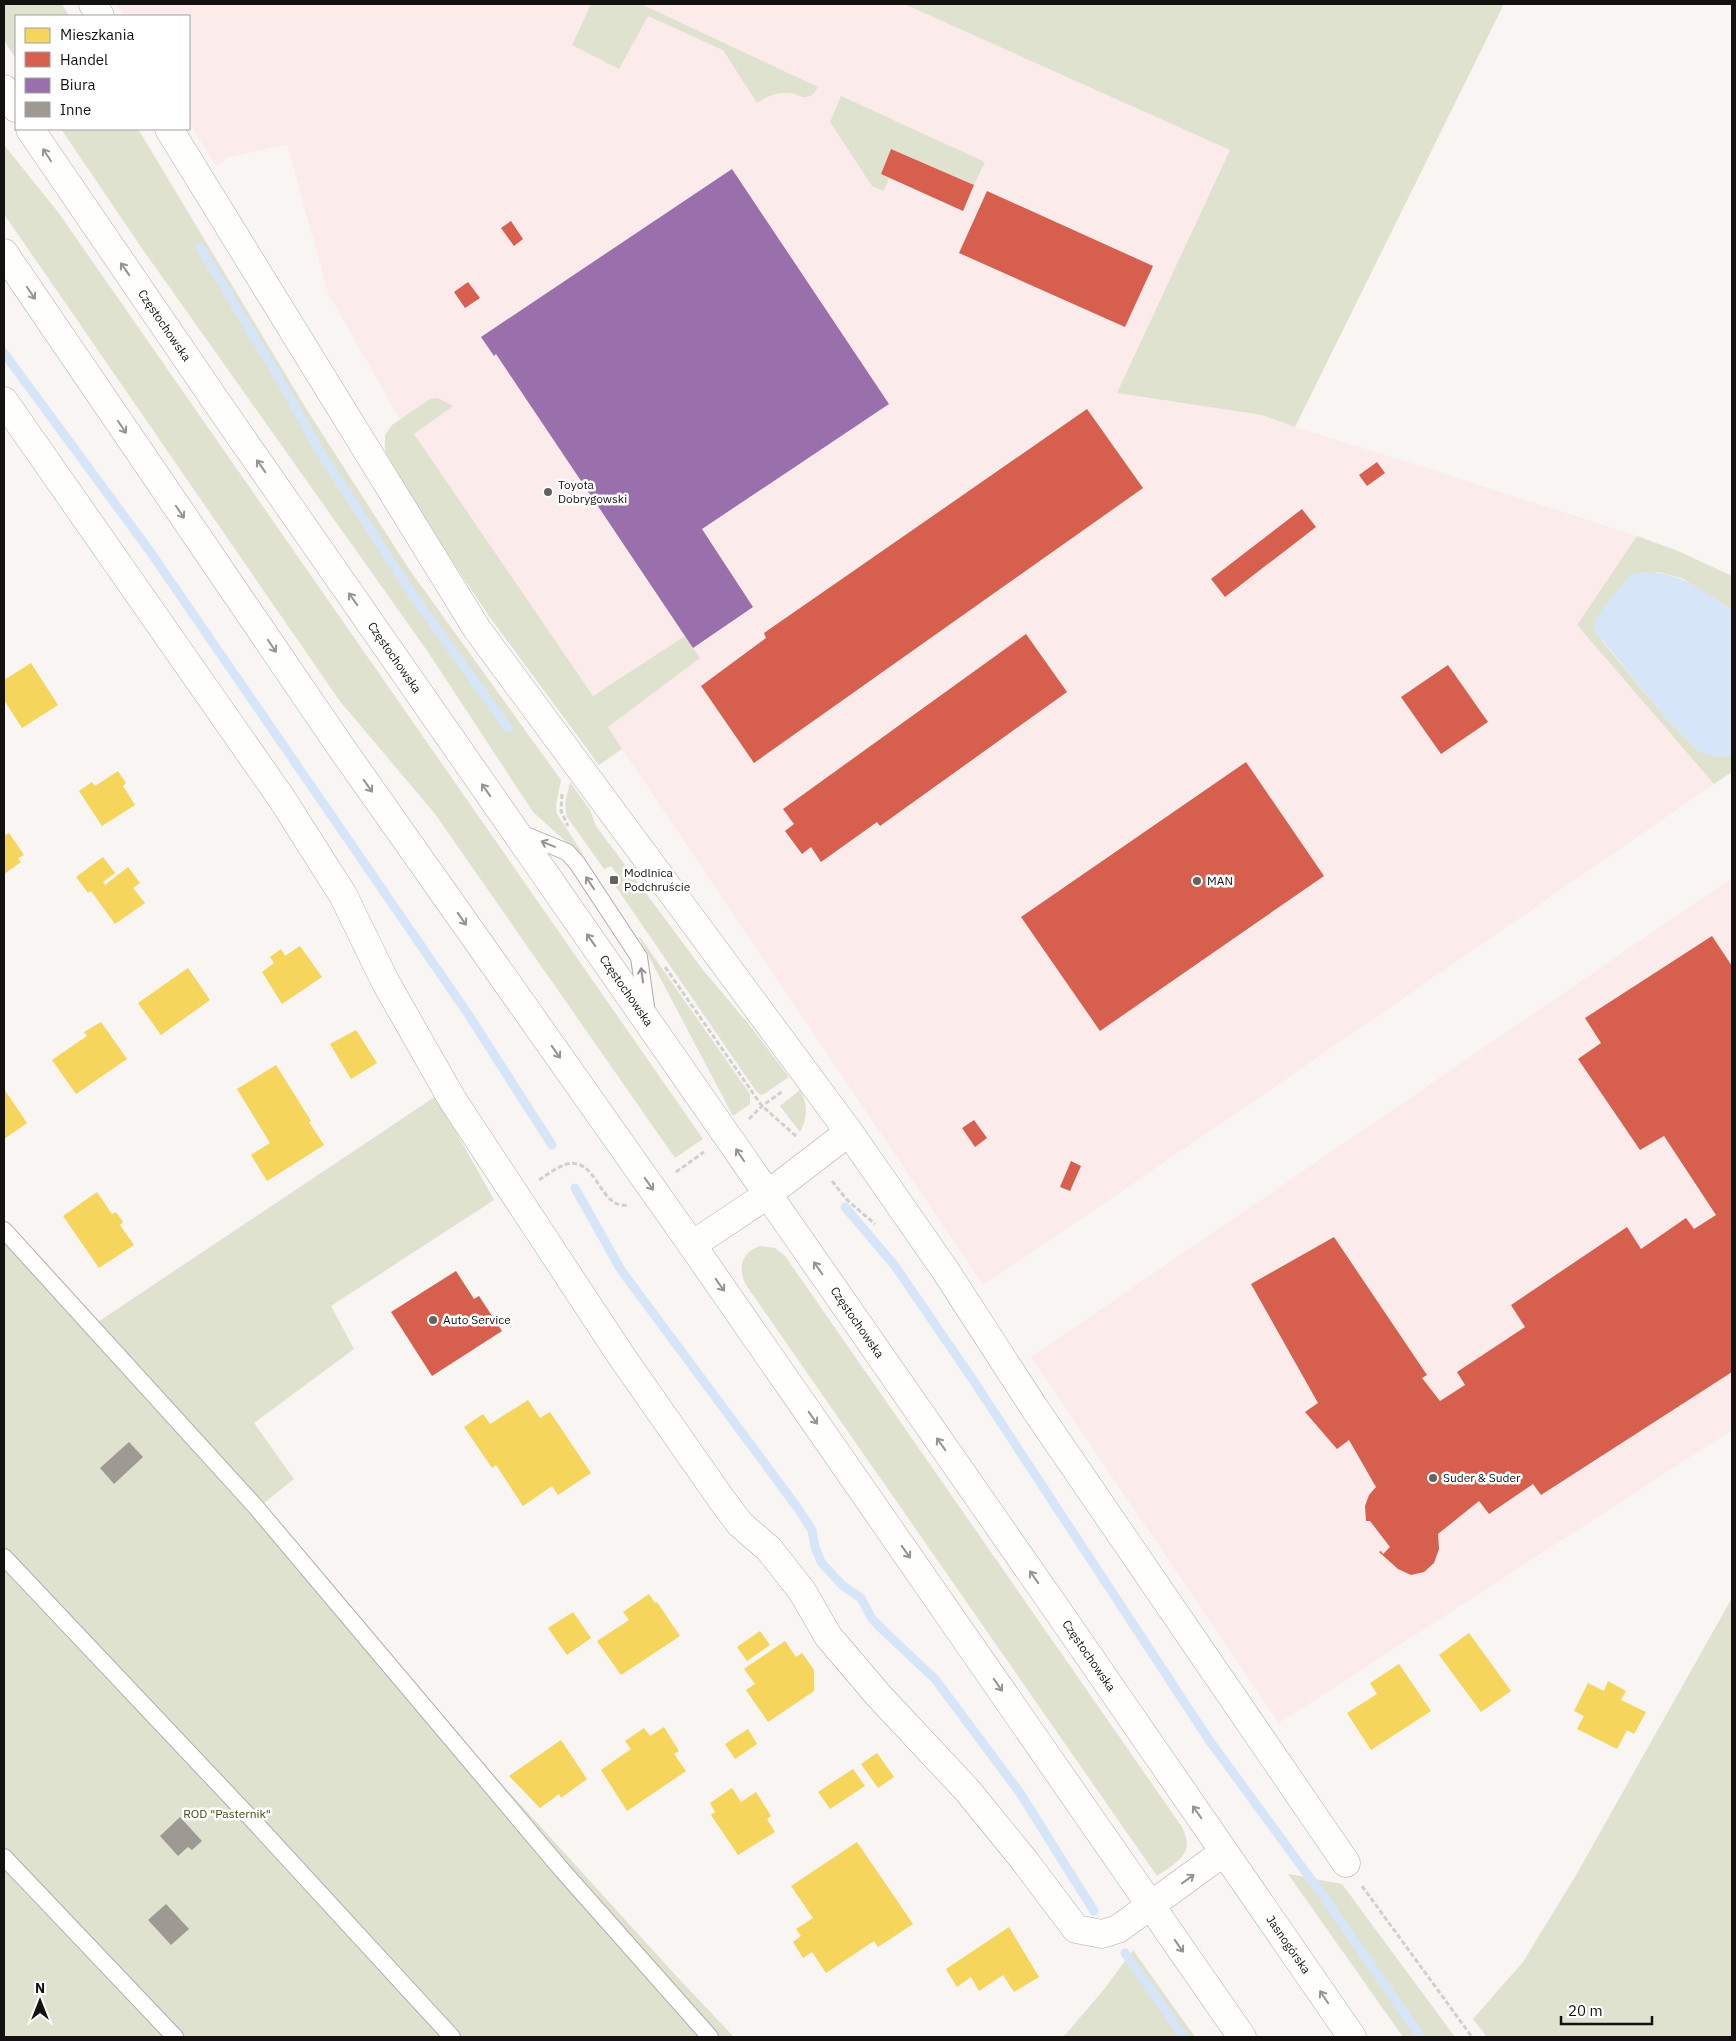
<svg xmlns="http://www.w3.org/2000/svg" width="1736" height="2041" viewBox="0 0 1736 2041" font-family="'IBM Plex Sans',sans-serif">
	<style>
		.commercial { fill: #fcebeb }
		.green { fill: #e0e2d0 }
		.water { fill: #d7e5f9 }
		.homes { fill: #f6d55c }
		.shops { fill: #d6604d }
		.offices { fill: #9970ab }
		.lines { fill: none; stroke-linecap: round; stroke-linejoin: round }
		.stream { stroke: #d7e5f9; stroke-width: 9 }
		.building { fill: #9f9993 }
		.lane-casing { stroke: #afadab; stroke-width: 18 }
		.street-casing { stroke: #afadab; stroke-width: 29 }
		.primary-casing { stroke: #afadab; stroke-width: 29 }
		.path { stroke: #d1d0cf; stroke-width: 3; stroke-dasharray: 5 2.5; stroke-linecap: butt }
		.lane { stroke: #fefefd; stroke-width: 16 }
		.street { stroke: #fefefd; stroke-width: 28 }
		.primary { stroke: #fefefd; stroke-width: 28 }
		.oneway { stroke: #959492 }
		.poi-dot { fill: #64615f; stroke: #fff; stroke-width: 2 }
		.labels { text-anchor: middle; stroke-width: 5; stroke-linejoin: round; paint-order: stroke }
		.street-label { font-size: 12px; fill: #141210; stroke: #fff }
		.poi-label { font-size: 12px; fill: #141210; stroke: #fff; text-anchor: start }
		.park-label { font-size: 12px; fill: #444a11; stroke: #fff }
	</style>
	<rect width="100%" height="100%" fill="#f8f5f2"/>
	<path class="commercial" d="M117,4h787l327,146 -114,243 145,22 33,12 125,39 217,70 -60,89 137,159 -489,337 -242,164 -583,-866 -72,-126 -41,-149 -58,13 -13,9 -27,-44v-106h-65z
		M1732,878v552l-453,293 -248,-366z"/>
	<path class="green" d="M4,4h58l7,12h-53v43l-12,-19z
		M591,4h50l177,83c-3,5 -6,10 -12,10 -3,1 -8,-2 -11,-3 -15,-3 -26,1 -38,9l-34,-53 -75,-34 -29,53 -47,-24z
		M904,4h600l-209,423 -33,-12 -145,-22 113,-243z
		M841,96l144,66 -11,23 -83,-36 -10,25 8,4 -5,13 -12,-5 -42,-64z
		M61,129h77l169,281 102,159 152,211 -5,25 1,9 26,40 -1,2 -49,-44 -105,-160 -287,-405z
		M4,145l54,67 645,927 -28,19 -240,-344 -96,-114 -335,-486z
		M438,398l15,8 -39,28 179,262 92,-60 15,22 -92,69 14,22 -23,16 -110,-149 -61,-91 -43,-74v-16l7,-10 38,-26z
		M1637,536l41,15 54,25v34l-51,-32 -24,-6 -55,69 64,77 34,34 17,5 15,-2v17l-18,12 -137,-159z
		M570,782l20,28 6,16 107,144 48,57 38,50 -25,17 -3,1 -5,-4 -142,-207 6,-6 -9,-12 -7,3 -37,-52 -2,-13z
		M640,937l110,157v10l-17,12 -94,-178z
		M800,1090c8,15 8,27 0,42l-20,-26z
		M436,1096l58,104 -163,106 23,43 -100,74 40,56 -40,32 425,468 55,58h-730v-803l85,94z
		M760,1246l15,2 10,8 397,571c14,27 -5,35 -25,49l-411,-591c-9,-17 -4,-33 14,-39z
		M1732,1598v439h-245l-14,-18 50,-57 52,-85z
		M1288,1874l54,10 113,153h-52z
		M1133,1950l62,87h-134l5,-3 39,-46z"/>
	<path class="water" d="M1643,572c39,0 58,19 89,38v145l-15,2 -17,-5 -34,-34 -72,-88 1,-11 35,-44z"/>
	<path class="homes" d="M31,663l27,42 -36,23 -18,-28v-20z
		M118,771l8,12 -3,3 12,19 -33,21 -23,-35 13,-9 3,4z
		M9,833l15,22 -6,3 3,4 -17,12v-38z
		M103,857l12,16 -12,9 2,3 23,-18 12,16 -7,5 12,15 -30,21 -24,-33 -3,2 -12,-16z
		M300,946l22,31 -40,27 -20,-32 12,-9 -4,-6 11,-8 4,7z
		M188,968l22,32 -49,35 -23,-32z
		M101,1022l26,37 -51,35 -24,-34 35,-24 -3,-4z
		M356,1030l21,33 -26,16 -21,-35z
		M276,1065l35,56 -2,1 15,23 -57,36 -16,-26 19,-12 -33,-54z
		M4,1089l23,34 -23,16z
		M97,1192l15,22 4,-2 7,10 -3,3 14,20 -35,23 -36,-52z
		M528,1400l12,18 10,-6 41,61 -33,22 -6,-9 -29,20 -27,-41 -4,3 -28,-41 19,-13 7,10z
		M649,1594l6,9 2,-1 23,34 -59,39 -24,-34 32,-21 -6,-8z
		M573,1612l18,26 -24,17 -19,-27z
		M760,1631l10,14 -23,16 -10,-14z
		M1469,1633l42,58 -30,21 -42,-57z
		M785,1641l11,16 6,-4 12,17v21l-46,31 -22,-32 9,-6 -11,-15z
		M1399,1664l32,47 -60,39 -24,-37 30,-19 -7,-11z
		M1608,1681l18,10 -5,9 25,12 -12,22 -7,-4 -10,19 -40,-20 7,-13 -10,-5 14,-28 16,8z
		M664,1727l15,24 -5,3 12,17 -59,40 -26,-41 30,-21 -6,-8 19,-13 6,8z
		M748,1729l9,15 -22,15 -10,-15z
		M561,1740l26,39 -26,19 -2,-4 -19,14 -31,-32z
		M877,1753l17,24 -16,11 -17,-24z
		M853,1769l12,17 -35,23 -12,-17z
		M732,1788l9,14 15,-10 15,24 -4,3 8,13 -37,23 -27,-40 4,-3 -5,-9z
		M857,1842l56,82 -35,23 -4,-6 -48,32 -14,-21 -9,6 -10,-16 8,-6 -5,-7 17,-11 -22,-32z
		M1009,1927l30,50 -25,15 -11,-17 -24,16 -8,-14 -14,10 -11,-18z"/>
	<path class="shops" d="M891,149l83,36 -11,26 -82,-37z
		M987,191l166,75 -28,61 -166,-74z
		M511,221l12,18 -9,7 -13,-18z
		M468,282l12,16 -15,10 -11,-16z
		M1087,409l56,79 -389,275 -53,-77 65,-48 -2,-5z
		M1377,462l8,11 -18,13 -8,-11z
		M1302,509l14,18 -91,70 -14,-18z
		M1026,634l41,58 -187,134 -3,-4 -56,40 -10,-15 -9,7 -17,-23 9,-7 -11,-15z
		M1448,665l40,57 -47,32 -40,-57z
		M1246,762l78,114 -224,155 -79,-114z
		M1712,936l20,30v406l-191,123 -8,-11 -44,30 -10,-13 -41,33 1,15 -5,14 -10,9 -13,3 -13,-6 -19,-17 2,-1 2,3 7,-7 -20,-26h-4l-1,-15 4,-11 7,-8 -27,-47 -12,9 -32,-37 13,-9 -67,-119 83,-47 93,138 -5,3 18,23 25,-16 -8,-13 68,-45 -14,-22 116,-78 14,22 45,-31 8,11 22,-14 -52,-79 -24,14 -62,-91 23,-16 -16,-25z
		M974,1120l13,18 -12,9 -13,-19z
		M1071,1161l10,5 -11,25 -10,-4z
		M456,1271l18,28 5,-3 23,35 -70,45 -41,-64z"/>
	<path class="offices" d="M732,169l157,235 -187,125 51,78 -60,41 -197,-294 -2,2 -13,-19z"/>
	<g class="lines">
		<path class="stream" d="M200,247l82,136 37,67 93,144 96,134
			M4,353l145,197 319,464 84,131
			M575,1188l46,82 176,237 15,23 3,17 6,15 21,23 19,13 11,21 12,12 51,48 85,114 74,118
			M845,1207l50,59 78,114 236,360 112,153 100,144
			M1125,1953l59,84"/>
	</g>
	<path class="building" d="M129,1442l14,15 -29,27 -14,-16z
		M180,1817l22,24 -10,9 -4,-3 -10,9 -18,-20z
		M166,1904l23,25 -18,16 -23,-25z"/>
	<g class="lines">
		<g class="lane-casing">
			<path id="lane" d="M518,832l49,20 10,11 62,94 8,57
				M4,1230l251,276 307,364 148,167
				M4,1557l255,270 193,210
				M4,1857l171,180"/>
		</g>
		<g class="street-casing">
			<path id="street" d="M93,4l7,12
				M169,129l308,500 372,503 96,138 88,136 313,457
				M4,401l278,398 61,96 43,88 66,116 170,258 100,143 18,24 29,25 33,42 26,45 51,60 88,94 57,70 52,69 26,5 16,-5 106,-77
				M692,1245l75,-50 82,-63"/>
		</g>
		<g class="primary-casing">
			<g id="primary">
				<path d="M4,89l12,19"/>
				<path id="s1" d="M30,129l192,281 840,1207 290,420"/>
				<path d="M4,253l336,493 352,499 550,792"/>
			</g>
		</g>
		<path class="path" d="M562,794l-1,17 7,15
			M665,967l97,139 35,31
			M749,1119l13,-13 21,-15
			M676,1172l28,-20
			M539,1180c9,-6 18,-13 28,-16 31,-7 32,46 61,41
			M832,1181l15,19 28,24
			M1362,1886l110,151"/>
		<use href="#lane" class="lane"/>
		<use href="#street" class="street"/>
		<use href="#primary" class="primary"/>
	</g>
	<defs><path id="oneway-shaft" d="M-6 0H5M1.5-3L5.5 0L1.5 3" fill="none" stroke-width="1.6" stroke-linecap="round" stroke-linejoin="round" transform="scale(1.25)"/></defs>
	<g class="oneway">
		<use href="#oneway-shaft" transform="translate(47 155) rotate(-123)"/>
		<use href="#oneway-shaft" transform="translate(125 269) rotate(-125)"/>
		<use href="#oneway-shaft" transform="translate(31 293) rotate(56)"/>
		<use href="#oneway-shaft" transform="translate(122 427) rotate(56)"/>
		<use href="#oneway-shaft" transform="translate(261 466) rotate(-125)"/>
		<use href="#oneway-shaft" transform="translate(180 512) rotate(56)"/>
		<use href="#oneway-shaft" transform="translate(353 599) rotate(-125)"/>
		<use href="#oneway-shaft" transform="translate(272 646) rotate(56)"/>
		<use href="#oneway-shaft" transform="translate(368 786) rotate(55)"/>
		<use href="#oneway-shaft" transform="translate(486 790) rotate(-125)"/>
		<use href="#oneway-shaft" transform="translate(548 844) rotate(-158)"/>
		<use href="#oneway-shaft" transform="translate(590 883) rotate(-124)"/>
		<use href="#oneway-shaft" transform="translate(462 919) rotate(55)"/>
		<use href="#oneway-shaft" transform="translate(591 940) rotate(-125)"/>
		<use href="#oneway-shaft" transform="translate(642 975) rotate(-98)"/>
		<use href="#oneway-shaft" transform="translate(556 1052) rotate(55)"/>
		<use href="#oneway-shaft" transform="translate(740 1155) rotate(-124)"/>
		<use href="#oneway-shaft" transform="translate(649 1184) rotate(55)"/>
		<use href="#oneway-shaft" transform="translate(818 1268) rotate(-125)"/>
		<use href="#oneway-shaft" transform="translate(720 1285) rotate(55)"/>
		<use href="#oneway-shaft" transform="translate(813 1418) rotate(55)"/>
		<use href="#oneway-shaft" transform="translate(941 1444) rotate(-125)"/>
		<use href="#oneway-shaft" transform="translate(906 1552) rotate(55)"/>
		<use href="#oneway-shaft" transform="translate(1034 1577) rotate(-125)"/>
		<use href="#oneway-shaft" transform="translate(998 1685) rotate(55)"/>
		<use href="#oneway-shaft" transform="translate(1197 1812) rotate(-125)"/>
		<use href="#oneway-shaft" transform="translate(1188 1879) rotate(-36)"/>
		<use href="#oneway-shaft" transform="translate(1179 1946) rotate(55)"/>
		<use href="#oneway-shaft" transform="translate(1324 1997) rotate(-124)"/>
	</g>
	<g class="poi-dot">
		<circle cx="548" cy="492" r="5"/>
		<rect x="609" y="875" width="10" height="10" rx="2.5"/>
		<circle cx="1197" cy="881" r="5"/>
		<circle cx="433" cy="1320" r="5"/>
		<circle cx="1433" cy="1478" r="5"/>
	</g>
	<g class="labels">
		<g class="street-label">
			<text dy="4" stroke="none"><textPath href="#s1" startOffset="238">Częstochowska</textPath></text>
			<text dy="4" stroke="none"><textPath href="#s1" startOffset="642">Częstochowska</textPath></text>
			<text dy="4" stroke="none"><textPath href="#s1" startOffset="1048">Częstochowska</textPath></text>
			<text dy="4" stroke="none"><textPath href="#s1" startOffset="1452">Częstochowska</textPath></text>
			<text dy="4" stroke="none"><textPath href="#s1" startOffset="1858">Częstochowska</textPath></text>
			<text dy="4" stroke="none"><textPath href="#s1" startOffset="2209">Jasnogórska</textPath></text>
		</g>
		<g class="poi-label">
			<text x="558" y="489">Toyota<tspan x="558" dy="14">Dobrygowski</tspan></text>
			<text x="624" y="877">Modlnica<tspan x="624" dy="14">Podchruście</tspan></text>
			<text x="1207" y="885">MAN</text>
			<text x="443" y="1324">Auto Service</text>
			<text x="1443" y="1482">Suder &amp; Suder</text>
		</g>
		<g class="park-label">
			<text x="227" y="1818">ROD "Pasternik"</text>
		</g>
	</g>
	<rect width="1736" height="2041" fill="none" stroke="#141210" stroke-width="10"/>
	<rect x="15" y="15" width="175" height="115" fill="#ffffff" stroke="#a1a09f"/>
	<rect x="25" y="28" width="25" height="15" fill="#f6d55c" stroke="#a1a09f"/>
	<text x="60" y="40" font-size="15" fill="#141210">Mieszkania</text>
	<rect x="25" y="52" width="25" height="15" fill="#d6604d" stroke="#a1a09f"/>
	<text x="60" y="65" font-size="15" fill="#141210">Handel</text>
	<rect x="25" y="78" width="25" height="15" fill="#9970ab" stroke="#a1a09f"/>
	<text x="60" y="90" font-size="15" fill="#141210">Biura</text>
	<rect x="25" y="102" width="25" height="15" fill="#9f9993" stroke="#a1a09f"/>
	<text x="60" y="115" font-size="15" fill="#141210">Inne</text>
	<g transform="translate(40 2001)" stroke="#ffffff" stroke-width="4" paint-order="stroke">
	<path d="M0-4L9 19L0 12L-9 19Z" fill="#141210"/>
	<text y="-8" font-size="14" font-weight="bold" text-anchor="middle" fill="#141210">N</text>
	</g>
	<path d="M1561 2016v8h91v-8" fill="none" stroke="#141210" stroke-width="2.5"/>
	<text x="1568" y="2016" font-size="15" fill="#141210" stroke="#ffffff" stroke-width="4" paint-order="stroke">20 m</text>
</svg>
